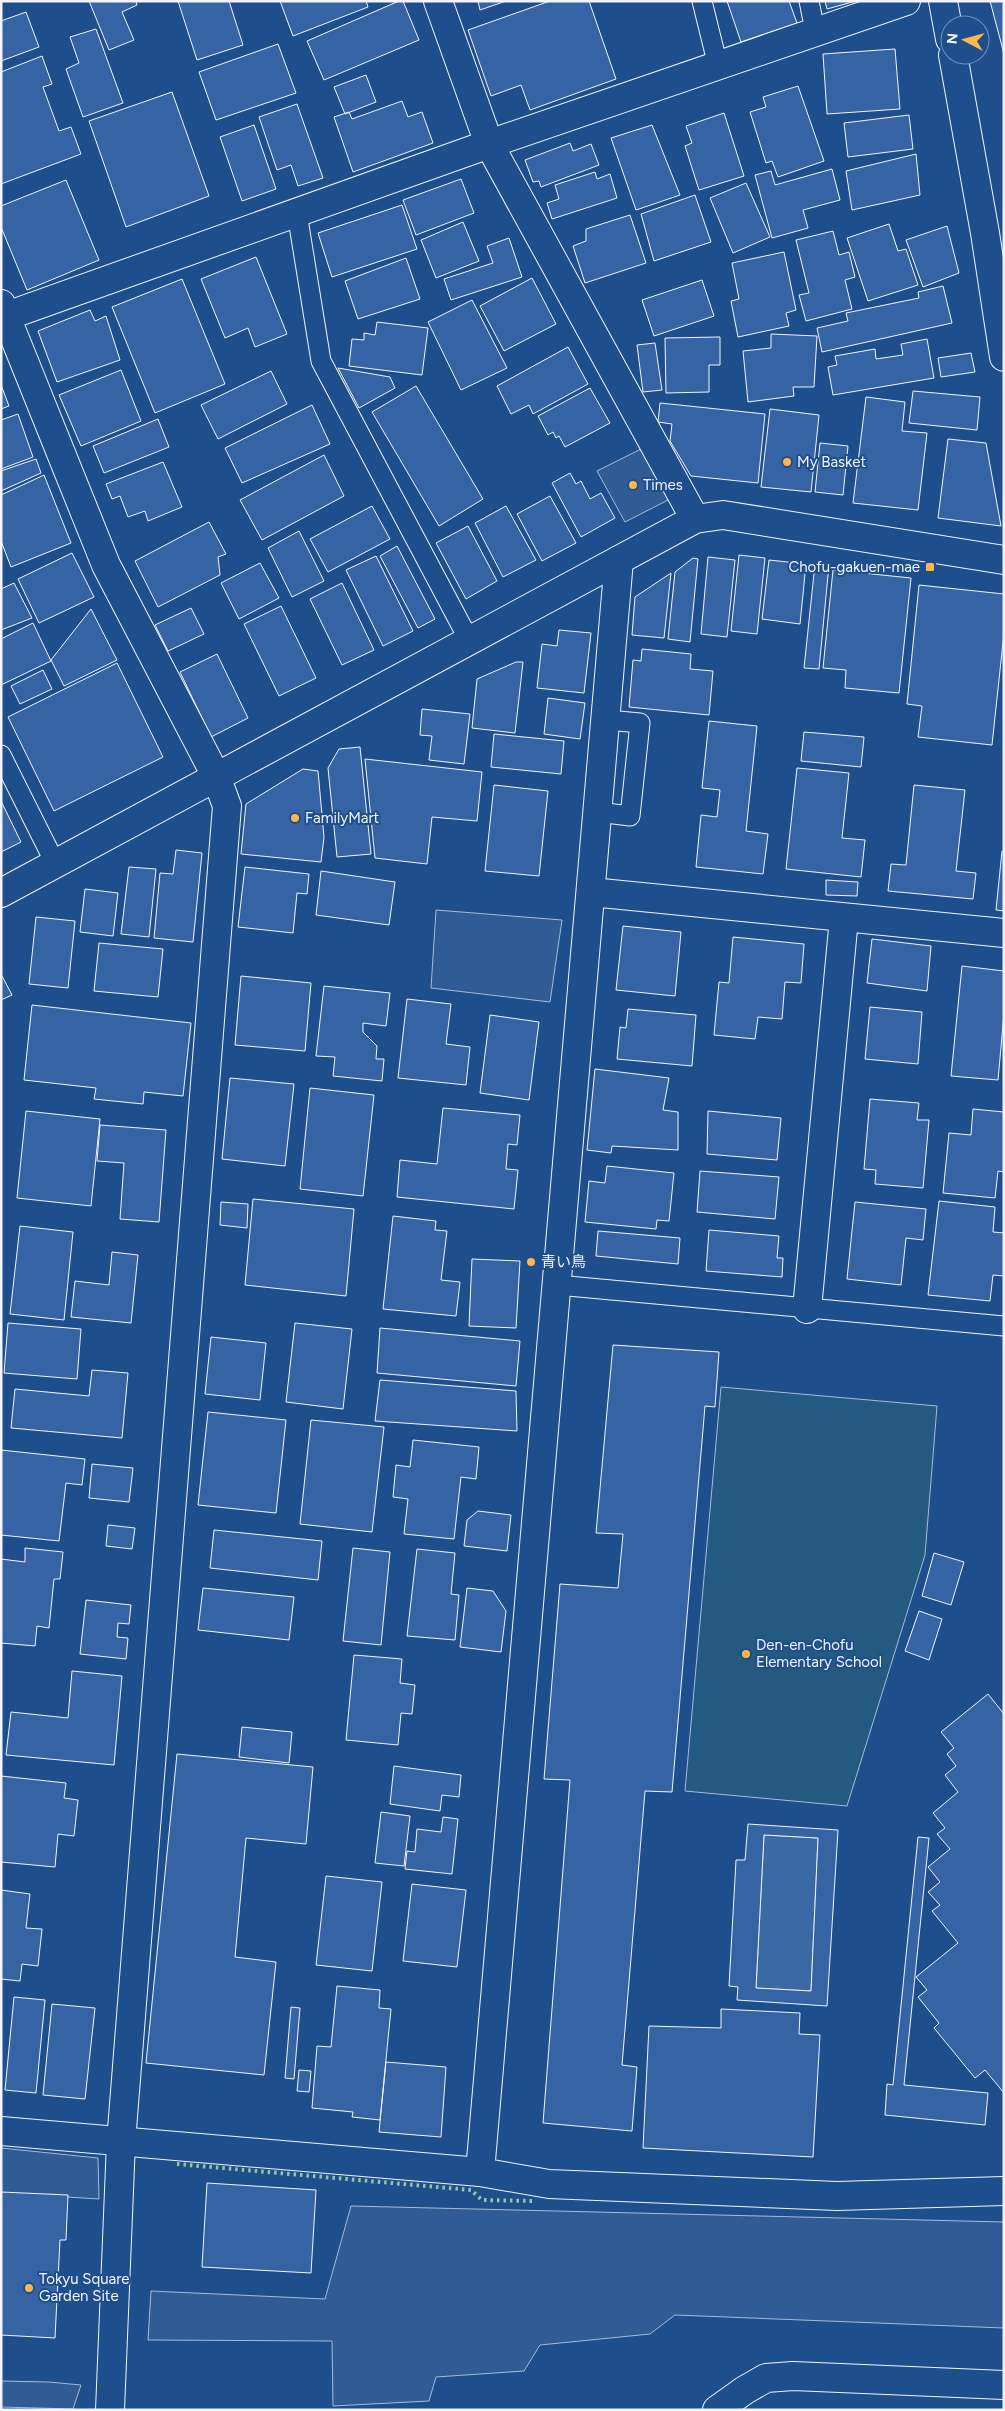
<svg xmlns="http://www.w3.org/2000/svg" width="1005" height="2411" viewBox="0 0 1005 2411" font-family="Figtree,'Noto Sans JP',sans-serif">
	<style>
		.green { fill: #245a82; stroke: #a8bbd7 }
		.parking { fill: #305b95; stroke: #a8bbd7 }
		.water { fill: #3b69a3; stroke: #a8bbd7 }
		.building { fill: #3563a3; stroke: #f2f6ff; fill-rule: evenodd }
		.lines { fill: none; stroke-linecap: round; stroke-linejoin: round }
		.service-casing { stroke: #f2f6ff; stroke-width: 21 }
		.minor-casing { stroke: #f2f6ff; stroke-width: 30 }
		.tertiary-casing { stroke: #f2f6ff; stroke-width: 30 }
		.service { stroke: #1f4e8c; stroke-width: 19 }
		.minor { stroke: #1f4e8c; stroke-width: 28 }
		.tertiary { stroke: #1f4e8c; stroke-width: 28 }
		.hedge { stroke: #97c8a6; stroke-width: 4; stroke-dasharray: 2.5 4; stroke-linecap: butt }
		.poi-dot { fill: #ffb74d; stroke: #1f4e8c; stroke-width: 2 }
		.labels { text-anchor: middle; stroke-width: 4; stroke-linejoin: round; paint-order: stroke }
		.poi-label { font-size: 15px; fill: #f2f6ff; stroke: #1f4e8c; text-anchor: start }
	</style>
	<rect width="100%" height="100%" fill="#1f4e8c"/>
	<path class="green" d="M721,1387l216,19 -12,149 -78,251 -162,-15z"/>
	<path class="parking" d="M641,449l29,50 -45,23 -28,-51z
		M436,910l126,10 -12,82 -119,-14z
		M1,2148l97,10 1,41 -98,-6z
		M351,2206l653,16v106l-329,-13 -25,19 -110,11 -16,26 -88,6 -7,24 -96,5 -1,-65 -184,-1 3,-49 174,8z
		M1,2381l48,1 32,3 -8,24 -72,-2z"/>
	<path class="water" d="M764,1835l54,3 -7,153 -55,-3z"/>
	<path class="building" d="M89,1h47l1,4 -15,7 12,28 -25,10z
		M178,1h51l14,44 -46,15z
		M280,1h86l2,6 -75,29z
		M399,1h4l16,39 -95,40 -17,-39z
		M478,1h28l-26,9z
		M550,1h39l27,78 -86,31 -9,-25 -30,11 -23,-66z
		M727,1h62l8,22 -56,19z
		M825,1h31l-29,8z
		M990,1h14v53z
		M26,12l13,35 -38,14v-40z
		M96,29l27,74 -40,14 -17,-48 13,-6 -9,-26z
		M278,44l18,49 -80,27 -17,-48z
		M895,49l5,60 -73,5 -4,-60z
		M42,56l10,28 -9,3 16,44 12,-4 10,27 -80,30v-112z
		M366,75l10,27 -31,12 -11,-27z
		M798,86l26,75 -46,16 -6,-16 -6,2 -16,-51 16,-5 -3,-10z
		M172,92l37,104 -83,31 -37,-106z
		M402,101l6,16 14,-5 11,31 -80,29 -19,-55 15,-5 3,7z
		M297,104l26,74 -25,8 -7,-21 -14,5 -18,-53z
		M724,113l20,63 -45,14 -14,-44 7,-3 -6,-17z
		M909,115l4,34 -65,8 -4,-34z
		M254,125l22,64 -34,12 -22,-64z
		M652,125l28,70 -44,15 -25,-72z
		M570,143l3,8 18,-7 8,21 -58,22 -2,-6 -6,1 -8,-22z
		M916,154l4,41 -68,15 -6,-39z
		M832,169l8,31 -37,10 5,18 -36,10 -17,-63 16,-4 4,14z
		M595,172l2,7 13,-5 7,24 -65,21 -5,-16 12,-4 -4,-14z
		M461,179l13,34 -58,22 -13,-35z
		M66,180l33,80 -72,30 -26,-63v-21z
		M746,183l24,54 -37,16 -23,-55z
		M695,195l16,47 -57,19 -13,-47z
		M402,205l15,44 -85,28 -14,-44z
		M630,215l16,48 -61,20 -12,-37 13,-5v-12z
		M463,222l16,39 -43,17 -15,-38z
		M889,224l9,27 8,-2 12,36 -50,16 -21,-63z
		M947,226l12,47 -36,14 -17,-47z
		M833,231l6,24 10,-3 6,25 -10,3 7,29 -46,12 -7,-26 10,-2 -13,-53z
		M509,238l13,39 -71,23 -7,-21 49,-16 -6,-17z
		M784,252l12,58 -10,3 3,13 -51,11 -7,-36 8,-2 -7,-36z
		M256,257l31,77 -32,13 -7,-19 -23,10 -24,-59z
		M406,258l14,41 -62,20 -13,-38z
		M532,278l24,46 -52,27 -24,-45z
		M182,279l43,105 -70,29 -43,-106z
		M702,280l12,36 -60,20 -12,-36z
		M943,286l9,37 -130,29 -5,-24 31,-7 -2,-8 73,-15 -1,-6z
		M472,300l35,68 -46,22 -33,-68z
		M90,310l5,11 11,-5 14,44 -63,22 -19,-51z
		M377,322l51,6 -6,47 -73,-9 3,-27 12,1v-7l11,2z
		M771,334l46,2 -3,51h-21l1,9 -46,6 -5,-51 28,-3z
		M720,337v28h-11v27l-43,1 -1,-55z
		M927,339l7,39 -101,17 -5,-28 9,-2 -2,-9 40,-7 1,10 27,-4 -2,-11z
		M655,343l7,47 -19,2 -6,-47z
		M568,347l20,37 -55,30 -4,-9 -18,9 -14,-28z
		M971,353l4,19 -34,5 -3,-19z
		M338,368l52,9 5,11 -36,20z
		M121,370l20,51 -60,25 -22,-51z
		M271,371l16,33 -69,35 -17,-34z
		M1,385l8,21 -8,3z
		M416,386l67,113 -44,27 -67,-114z
		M590,388l20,35 -45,24 -6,-11 -3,2 -3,-6 -5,3 -10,-19z
		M913,391l67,6 -3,33 -68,-7z
		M866,397l39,5 -3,29 25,2 -9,77 -65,-7z
		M660,403l105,11 -7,69 -67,-7 -21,-35 2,-17 -14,-2z
		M312,405l18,39 -88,39 -17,-35z
		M770,409l49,6 -8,77 -50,-5z
		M18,414l15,43 -32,12v-49z
		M158,419l11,28 -65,26 -11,-27z
		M948,439l38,4 15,83 -63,-8z
		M820,443l28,3 -5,49 -28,-3z
		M324,455l20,41 -82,44 -22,-40z
		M36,459l5,14 -40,18v-20z
		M163,462l19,45 -34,14 -3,-10 -17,6 -8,-21 -8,3 -6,-15z
		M570,473l6,11 5,-3 9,18 11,-6 14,25 -34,19 -29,-54z
		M44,475l27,68 -60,24 -10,-26v-46z
		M550,496l26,47 -34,18 -25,-47z
		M372,506l18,33 -62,33 -18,-33z
		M506,506l30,54 -33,17 -28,-54z
		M209,522l17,32 -8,3 2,18 -62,32 -23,-46z
		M468,526l29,55 -31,18 -30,-56z
		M299,531l25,50 -32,16 -24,-49z
		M397,546l38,73 -17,9 -38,-72z
		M72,553l22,44 -55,26 -21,-44z
		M739,555l26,3 -8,76 -26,-3z
		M376,556l37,75 -30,15 -37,-76z
		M708,557l27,3 -8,77 -26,-3z
		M693,558l5,1 -8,83 -22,-3 7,-67z
		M769,560l37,4 -6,60 -38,-5z
		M260,563l19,35 -40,21 -18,-36z
		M815,564l14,1 -10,104 -15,-1z
		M833,570l78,8 -12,115 -54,-5 1,-18 -23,-2z
		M671,573l-7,65 -32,-3 3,-38z
		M14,583l18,35 -31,12v-41z
		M342,583l32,67 -32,15 -32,-66z
		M919,585l85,9v39l-12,112 -74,-8 4,-31 -15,-2z
		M281,606l35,72 -37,18 -35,-72z
		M191,608l13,26 -36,17 -13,-26z
		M91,609l26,51 -53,26 -13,-26z
		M33,623l18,38 -50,24v-46z
		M559,630l32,3 -7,60 -47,-5 5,-44 15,2z
		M642,649l49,5 -1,15 23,2 -4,44 -80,-8 4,-47 8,1z
		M217,654l31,64 -37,19 -31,-65z
		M516,662h7l-8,71 -43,-5 5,-49z
		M117,663l46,94 -109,54 -46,-94z
		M43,670l9,19 -32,15 -9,-18z
		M548,698l37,5 -5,36 -36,-5z
		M422,709l48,5 -6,50 -35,-4 3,-24 -12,-1z
		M709,721l48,5 -11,105 22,3 -5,40 -67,-7 5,-52 16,2 3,-27 -18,-2z
		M804,732l60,5 -3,30 -60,-6z
		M494,734l70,7 -3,33 -70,-7z
		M360,747l11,107 -34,3 -9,-89 11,-19z
		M365,759l117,13 -5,49 -45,-4 -5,47 -52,-6z
		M797,768l52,5 -7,65 23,2 -4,37 -75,-8z
		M303,769l15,2 6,66 -3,25 -80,-8 5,-50z
		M494,785l54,6 -9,85 -54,-5z
		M914,785l51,5 -9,81 20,2 -3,26 -85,-8 3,-27 15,1z
		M1,801l20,41 -20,10z
		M176,850l26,3 -9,89 -39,-4 6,-65 13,1z
		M1002,851l2,1v59l-8,-1z
		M129,867l27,2 -7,68 -28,-3z
		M245,867l64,7 -2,20 -10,-1 -4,40 -55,-6z
		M321,871l74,11 -6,43 -73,-10z
		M826,880l32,2 -1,14 -31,-1z
		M85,889l33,4 -5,43 -33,-4z
		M36,917l39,4 -7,67 -39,-4z
		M623,926l58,6 -6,64 -59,-6z
		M733,937l71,7 -3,39 -16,-1 -3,37 -24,-2 -3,22 -41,-4 5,-53 10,1z
		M872,939l59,7 -4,45 -60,-8z
		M99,943l64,6 -5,48 -64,-6z
		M962,966l42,5v43l-6,66 -47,-4z
		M1,974l11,21 -11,5z
		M241,976l70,7 -6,68 -70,-6z
		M324,986l66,7 -4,33 -23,-3v9l14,14 -1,13h8l-2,22 -49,-5 2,-19 -19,-1z
		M407,999l44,5 -5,40 24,3 -4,38 -68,-7z
		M32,1005l159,18 -8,73 -39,-4 -1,12 -49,-5 2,-11 -72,-8z
		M870,1007l52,5 -4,52 -53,-5z
		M628,1009l68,6 -4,51 -75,-7 3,-32 6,1z
		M490,1015l49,7 -10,78 -49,-7z
		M595,1069l74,9 -6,32 15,2v38l-66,-4 -1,7 -24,-3z
		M230,1078l64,6 -9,82 -63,-7z
		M310,1088l64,7 -11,101 -63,-7z
		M870,1099l49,4 -2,17h12l-6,68 -48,-4 1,-14 -12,-1z
		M443,1108l77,7 -3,30 -9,-1 -2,25 12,1 -4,39 -117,-12 3,-37 37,4z
		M973,1109l31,3v60l-6,-1 -3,27 -52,-5 6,-60 22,2z
		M26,1111l74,8 -9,87 -74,-8z
		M708,1111l73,7 -4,42 -70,-6z
		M100,1125l66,5 -7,92 -39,-3 4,-56 -27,-2z
		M607,1166l67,7 -5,48 -12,-1 -1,9 -71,-7 4,-41 16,2z
		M700,1171l79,6 -4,42 -78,-7z
		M253,1199l101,10 -8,87 -101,-11z
		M939,1201l56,6 -2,25 11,1v43l-11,-1 -3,26 -62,-6z
		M221,1202l27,2 -1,24 -27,-3z
		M855,1202l71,7 -3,31 -17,-2 -5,47 -54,-6z
		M393,1216l43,5 -1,9 12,1 -6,49 19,2 -4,34 -73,-7z
		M20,1226l53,6 -9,88 -54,-6z
		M709,1230l70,6 -2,22h6l-1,19 -76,-6z
		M598,1231l82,7 -2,26 -82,-8z
		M112,1252l26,3 -7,68 -60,-6 4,-36 34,4z
		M472,1259l48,2 -4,67 -47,-2z
		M8,1323l73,6 -4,50 -73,-6z
		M295,1323l57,6 -9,80 -57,-7z
		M380,1328l140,13 -4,45 -139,-13z
		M211,1337l55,6 -6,57 -55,-6z
		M613,1345l106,7 -4,55 -10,-1 -33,386 -27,-1 -23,274 15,2 -5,64 -89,-8 27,-343 -26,-1 16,-195 58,4 5,-54 -27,-1z
		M92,1370l36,3 -6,65 -111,-10 4,-39 74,7z
		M380,1380l136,11 1,40 -142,-10z
		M208,1412l78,8 -10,93 -78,-8z
		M311,1420l73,7 -12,105 -72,-8z
		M413,1440l66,7 -3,32 -15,-2 -7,62 -50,-5 4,-35 -15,-2 3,-32 14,2z
		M1,1450l84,9 -3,26 -16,-2 -7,58 -58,-6z
		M92,1464l41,4 -4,34 -40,-4z
		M478,1511l33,4 -4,36 -43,-5 3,-26z
		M108,1525l27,3 -3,21 -26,-3z
		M214,1530l108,11 -4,39 -108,-12z
		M25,1548l38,4 -3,27h-6l-5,49 -12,-2 -2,20 -34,-3v-84l24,3z
		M353,1548l37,4 -9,93 -38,-4z
		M417,1549l38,4 -4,41 8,1 -4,45 -48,-4z
		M934,1553l30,9 -13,43 -29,-9z
		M203,1588l91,9 -5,43 -91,-10z
		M467,1588l26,3 13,20 -5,41 -41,-5z
		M86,1600l45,5 -2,19 -11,-1 -1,14 11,1 -2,21 -46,-5z
		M919,1611l23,8 -13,41 -24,-9z
		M354,1655l48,4 -2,24 15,2 -3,29 -11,-1 -3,32 -52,-5z
		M72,1671l50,5 -8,89 -108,-10 5,-43 57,6z
		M988,1694l16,20v379l-19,-23 -10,8 -41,-50 5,-5 -21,-26 9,-7 -11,-13 42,-34 -26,-32 8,-6 -12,-13 12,-10 -12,-15 22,-18 -13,-15 8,-6 -12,-15 25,-21 -13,-17 11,-9 -9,-12 7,-6 -13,-16z
		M242,1727l50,5 -3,31 -50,-6z
		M177,1754l136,13 -7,77 -60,-6 -11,119 41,5 -12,113 -118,-12z
		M394,1766l67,9 -2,22 -17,-2 -2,16 -50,-7z
		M1,1776l65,7 -2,15 14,2 -4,36 -16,-2 -3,33 -54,-5z
		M381,1812l29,4 -6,50 -29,-3z
		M443,1817l15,2 -6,55 -47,-5 2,-18 8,1 2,-23 24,3z
		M748,1824l90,6 -11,176 -90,-6 1,-13 -9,-1 7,-126h9zM764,1835l54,3 -7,153 -55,-3z
		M918,1837l11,1 -25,247 84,8 -3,32 -100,-10 2,-31 6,1z
		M326,1876l56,6 -10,89 -56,-6z
		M412,1884l54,6 -9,77 -54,-6z
		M1,1890l29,4 -4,34 16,1 -4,37 -16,-2 -2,17 -19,-2z
		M337,1986l43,4 -1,18 12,1 -11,111 -28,-3 1,-5 -41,-4 5,-62 14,1z
		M14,1997l31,3 -9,93 -31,-3z
		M52,2004l43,4 -10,91 -42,-4z
		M291,2007l9,1 -6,71 -9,-1z
		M721,2009l79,4 -1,21 21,1 -7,122 -170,-9 6,-122 72,2z
		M386,2062l60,5 -5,70 -62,-5z
		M299,2070l12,1 -2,21 -12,-1z
		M207,2183l109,7 -5,83 -109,-6z
		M1,2192l67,3 -2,45h-6l-5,98 -54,-3z"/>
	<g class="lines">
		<g class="service-casing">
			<path id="service" d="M702,1l16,65
				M809,1l6,30
				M297,213l24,148 148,279
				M1,755l54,108
				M598,812l32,4 10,-93 -33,-3
				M557,1285l447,41"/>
		</g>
		<g class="minor-casing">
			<path id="minor" d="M438,1l51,143 206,375
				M1,304l105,261 110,211 11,30 -106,1336 -11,268
				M1,318l488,-174 417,-143
				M591,892l413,41
				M807,1309l37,-391
				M480,2172l139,-1612
				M717,2410l28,-20 21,-12 27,-2 211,9"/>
		</g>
		<g class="tertiary-casing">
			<path id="tertiary" d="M943,1l7,38
				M953,55l32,178 19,124
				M1,893l694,-374 28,-4 281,45
				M1,2131l479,41 69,12 288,12 167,-5"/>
		</g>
		<use href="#service" class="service"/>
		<use href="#minor" class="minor"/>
		<use href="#tertiary" class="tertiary"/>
		<path class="hedge" d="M177,2164l294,26 11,10 52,1"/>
	</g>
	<g class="poi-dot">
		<circle cx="787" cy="462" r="5"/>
		<circle cx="633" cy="485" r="5"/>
		<rect x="925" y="562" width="10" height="10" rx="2.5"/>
		<circle cx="295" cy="818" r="5"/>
		<circle cx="531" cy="1262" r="5"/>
		<circle cx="746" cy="1654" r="5"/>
		<circle cx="29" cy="2288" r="5"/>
	</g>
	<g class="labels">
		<g class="poi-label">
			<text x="797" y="467">My Basket</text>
			<text x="643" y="490">Times</text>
			<text x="920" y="572" text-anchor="end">Chofu-gakuen-mae</text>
			<text x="305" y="823">FamilyMart</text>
			<text x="541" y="1267">青い鳥</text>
			<text x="756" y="1650">Den-en-Chofu<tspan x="756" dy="17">Elementary School</tspan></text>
			<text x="39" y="2284">Tokyu Square<tspan x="39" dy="17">Garden Site</tspan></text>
		</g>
	</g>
	<rect width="1005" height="2411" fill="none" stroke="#f2f6ff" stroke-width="5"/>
	<g transform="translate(965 40) rotate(276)"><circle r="24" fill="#1f4e8c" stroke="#7391ba"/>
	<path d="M0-4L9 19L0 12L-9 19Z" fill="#ffb74d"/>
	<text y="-8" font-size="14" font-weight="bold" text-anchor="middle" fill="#f2f6ff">N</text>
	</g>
</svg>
